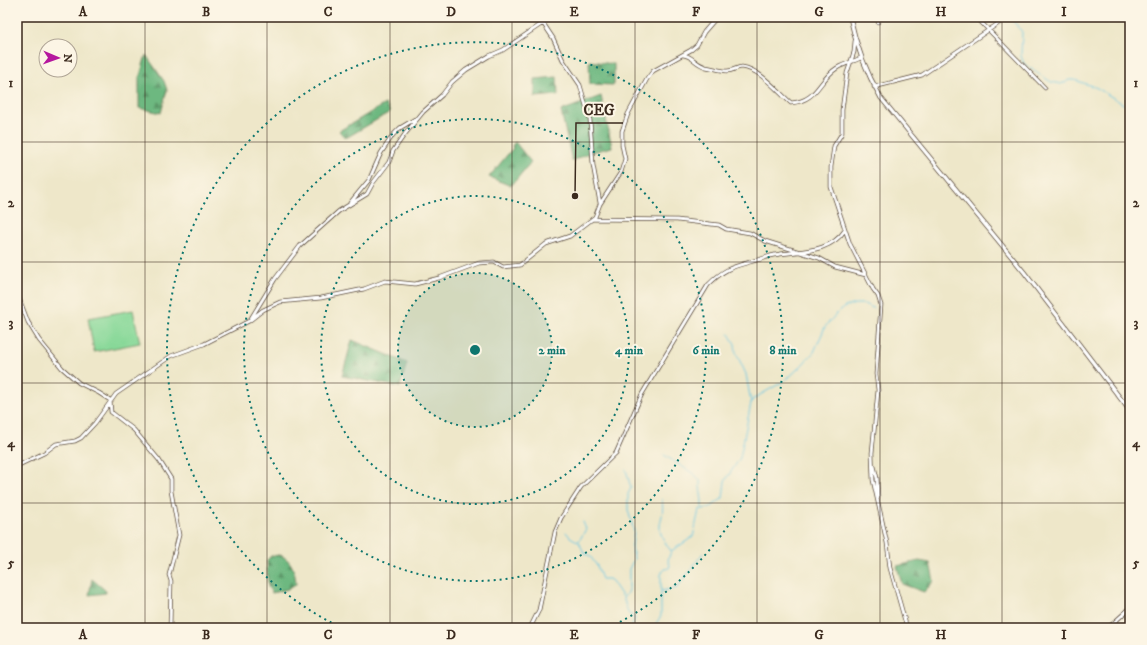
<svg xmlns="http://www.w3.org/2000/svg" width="1147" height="645" viewBox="0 0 1147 645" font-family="'IM FELL DW Pica',serif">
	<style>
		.green { fill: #87d898; stroke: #61815b }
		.forest { fill: url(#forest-firs); stroke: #54714f }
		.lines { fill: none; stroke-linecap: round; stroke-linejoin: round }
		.stream { stroke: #65c6e4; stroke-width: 1 }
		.minor-casing { stroke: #564638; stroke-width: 4.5 }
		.tertiary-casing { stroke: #564638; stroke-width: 5 }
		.minor { stroke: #fff; stroke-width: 3 }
		.tertiary { stroke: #fff; stroke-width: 3.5 }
		.grid { fill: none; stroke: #3b2a1e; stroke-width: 1; stroke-opacity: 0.55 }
		.ring { fill: none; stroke: #0f766e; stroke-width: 2; stroke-dasharray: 2 4 }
		.centre { fill: #0f766e; stroke: #fcf5e5; stroke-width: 2 }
		.ring-label { font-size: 12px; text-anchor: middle; font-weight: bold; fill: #0f766e; stroke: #fcf5e5; stroke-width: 4; stroke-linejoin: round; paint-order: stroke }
		.leader { fill: none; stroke: #3b2a1e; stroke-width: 1.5 }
		.callout-dot { fill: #3b2a1e; stroke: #fcf5e5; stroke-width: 1.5 }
		.callout-label { font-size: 15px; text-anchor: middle; font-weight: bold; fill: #3b2a1e; stroke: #fcf5e5; stroke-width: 4; stroke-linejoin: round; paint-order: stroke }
		.neatline { fill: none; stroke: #3b2a1e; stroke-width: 1.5 }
		.grid-label { font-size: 13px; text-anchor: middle; font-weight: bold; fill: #3b2a1e }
	</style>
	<defs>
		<pattern id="forest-firs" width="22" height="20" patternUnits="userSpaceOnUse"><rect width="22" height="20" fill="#6db880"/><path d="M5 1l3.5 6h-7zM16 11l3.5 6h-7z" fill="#5b9668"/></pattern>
	</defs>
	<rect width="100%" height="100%" fill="#fcf5e5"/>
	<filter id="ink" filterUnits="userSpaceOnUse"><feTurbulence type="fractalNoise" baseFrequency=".025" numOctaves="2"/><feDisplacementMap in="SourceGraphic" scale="8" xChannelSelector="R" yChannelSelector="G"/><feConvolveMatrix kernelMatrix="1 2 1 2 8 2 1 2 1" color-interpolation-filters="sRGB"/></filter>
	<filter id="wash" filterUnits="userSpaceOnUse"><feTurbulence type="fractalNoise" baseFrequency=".012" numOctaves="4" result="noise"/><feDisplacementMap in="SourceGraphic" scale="16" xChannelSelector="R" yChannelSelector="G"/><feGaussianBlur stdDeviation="0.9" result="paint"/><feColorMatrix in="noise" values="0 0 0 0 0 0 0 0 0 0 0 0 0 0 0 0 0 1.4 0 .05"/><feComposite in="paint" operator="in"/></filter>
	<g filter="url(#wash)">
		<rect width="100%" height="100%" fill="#eee7c9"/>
		<path class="green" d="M133,310l7,33 -46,9 -6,-34z"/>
		<path class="forest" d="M146,55l18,26 3,9 -6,23 -22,-5v-29z
			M589,61l25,3v21l-24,-1z
			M557,77l1,18 -23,2v-18z
			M601,96l11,51 -20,5 -20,9 -11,-50z
			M385,104l5,8 -44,26 -7,-7z
			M515,142l16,20 -20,24 -22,-9 24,-29 -1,-2z
			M352,340l55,23 -7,24 -58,-11z
			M280,555c12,5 15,16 16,29l-8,5 -16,4 -4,-6 -1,-27 4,-4z
			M919,561l11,2 4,18 -10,11 -22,-8 -5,-18z
			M92,579l14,12v2l-17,2z"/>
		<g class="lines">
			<path class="stream" d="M1010,17l12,15 -1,24 3,8 27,18 10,2 8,-4h6l22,8 33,20
				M729,334l6,10 1,9 10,21 5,29
				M664,455l30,19 6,6c-1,10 3,18 2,27
				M626,470l5,18 -3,6v16l6,21 -2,15 2,13 -5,10v20l-1,4 -5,4 5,16 7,5 -4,10
				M662,499c4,27 -12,24 9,52
				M566,532l4,5 9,5 5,11 6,3 7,10 5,13h7l3,2 10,15
				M579,541l7,-12 -3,-7
				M662,591l15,-3 26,-35
				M653,628l8,-12v-41l2,-5 6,-2 1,-3 -2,-5 3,-9 22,-14 6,-27 12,-3 12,-9 2,-17 15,-23 11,-55 2,-4 33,-19 16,-15 12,-13 11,-25 13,-15 7,-5 10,-3h9l9,4"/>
		</g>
	</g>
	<g filter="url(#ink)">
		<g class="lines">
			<g class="minor-casing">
				<path id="minor" d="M539,17l14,21 10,22 17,25 10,35 3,45 7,38
					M878,17v5
					M976,17l69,71
					M1128,17l2,2
					M855,41l-1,11 -7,21 -5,37v23l-8,13 -3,21v20l19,57 23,45 5,7 3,9 -5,69 2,16 -6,63 1,27 14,63 3,25 17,60
					M683,55c10,1 12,9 23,12 7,1 15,4 21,4 6,0 10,-4 15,-4 18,2 36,25 49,36 27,-2 27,-23 46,-35 7,-4 17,-7 24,-10
					M874,87l48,-12 86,-58
					M350,203l19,-23 12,-27 12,-18 7,-7 15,-9
					M592,219l85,1 42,5 7,4 24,4 15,8 54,17 16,9 31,8
					M17,293l11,29 11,18 23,28 17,15 20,10 11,7 1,12 23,18 25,30 12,19v12l8,44 -10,40 2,6 -1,47
					M250,320l25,-41 25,-33 39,-35 28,-17 6,-11 16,-21 4,-11 12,-17 18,-22 19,-17 10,-13 14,-12 23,-14 14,-6 40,-27 6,-6
					M17,466l27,-13 12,-9 19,-3 6,-3 14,-15 21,-29 55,-38 33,-12 45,-23 14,-11 17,-8 41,-4 43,-9 21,-8 30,3 24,-6 40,-15 15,-1 9,5 17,-2 26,-21 24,-8 25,-19 5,-13 21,-32 4,-13 -3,-14v-14l6,-17 19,-35 6,-8 38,-21 6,-5 7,-13 13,-15
					M874,466l3,12 1,20
					M530,628l9,-18 16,-78 6,-14 20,-31 35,-34 26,-59 66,-109c18,-18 25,-18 49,-25 6,-1 11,-4 17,-5 26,-5 55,-1 71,-25
					M1108,628l22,-20"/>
			</g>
			<g class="tertiary-casing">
				<path id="tertiary" d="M850,17c6,29 16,55 31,81l143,174 106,139"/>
			</g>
			<use href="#minor" class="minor"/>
			<use href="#tertiary" class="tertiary"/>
		</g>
	</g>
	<path class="grid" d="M145,17v611M267,17v611M390,17v611M512,17v611M635,17v611M757,17v611M880,17v611M1002,17v611M17,142h1113M17,262h1113M17,383h1113M17,503h1113"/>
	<circle cx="475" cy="350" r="77" fill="#0f766e" fill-opacity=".12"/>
	<g class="ring">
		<circle cx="475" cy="350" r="77"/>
		<circle cx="475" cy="350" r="154"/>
		<circle cx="475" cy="350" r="231"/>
		<path d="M342 628A308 308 0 1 1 608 628"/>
	</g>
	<circle cx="475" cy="350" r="6" class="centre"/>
	<g class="ring-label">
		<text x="552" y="354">2 min</text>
		<text x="629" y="354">4 min</text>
		<text x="706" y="354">6 min</text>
		<text x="783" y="354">8 min</text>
	</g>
	<path class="leader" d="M575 196L576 123H623"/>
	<circle class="callout-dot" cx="575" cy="196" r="4"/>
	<g class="callout-label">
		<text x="599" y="115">CEG</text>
	</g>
	<rect width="1147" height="645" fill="none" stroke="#fcf5e5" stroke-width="44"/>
	<g transform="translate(58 58) rotate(92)"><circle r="19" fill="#fcf5e5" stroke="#afa495"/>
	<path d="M0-3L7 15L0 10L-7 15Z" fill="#b5179e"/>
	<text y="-6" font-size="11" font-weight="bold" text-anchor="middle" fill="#3b2a1e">N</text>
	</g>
	<rect x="22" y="22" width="1103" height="601" class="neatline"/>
	<g class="grid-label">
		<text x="83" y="16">A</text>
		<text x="206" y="16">B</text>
		<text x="328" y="16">C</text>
		<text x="451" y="16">D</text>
		<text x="574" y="16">E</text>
		<text x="696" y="16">F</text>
		<text x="819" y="16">G</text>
		<text x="941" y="16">H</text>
		<text x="1064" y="16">I</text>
		<text x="11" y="87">1</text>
		<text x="1136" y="87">1</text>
		<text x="11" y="207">2</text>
		<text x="1136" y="207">2</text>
		<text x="11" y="327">3</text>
		<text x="1136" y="327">3</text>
		<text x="11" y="447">4</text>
		<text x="1136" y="447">4</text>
		<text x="11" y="567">5</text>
		<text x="1136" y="567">5</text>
		<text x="83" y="639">A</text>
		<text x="206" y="639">B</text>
		<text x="328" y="639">C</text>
		<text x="451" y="639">D</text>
		<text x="574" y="639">E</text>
		<text x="696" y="639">F</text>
		<text x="819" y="639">G</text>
		<text x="941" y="639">H</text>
		<text x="1064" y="639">I</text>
	</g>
</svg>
